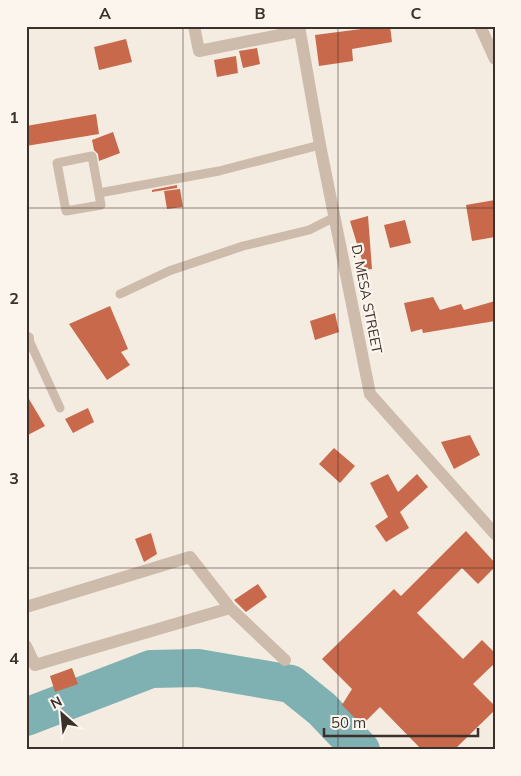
<svg xmlns="http://www.w3.org/2000/svg" width="521" height="776" viewBox="0 0 521 776" font-family="Mulish,sans-serif">
	<style>
		.lines { fill: none; stroke-linecap: round; stroke-linejoin: round }
		.river { stroke: #7fb0b2; stroke-width: 38 }
		.building { fill: #c8694b }
		.service { stroke: #cdbbac; stroke-width: 9 }
		.minor { stroke: #cdbbac; stroke-width: 12 }
		.grid { fill: none; stroke: #3b302b; stroke-width: 1; stroke-opacity: 0.55 }
		.labels { text-anchor: middle; stroke-width: 4.5; stroke-linejoin: round; paint-order: stroke }
		.street-label { font-size: 14px; fill: #3b302b; stroke: #fbf5ee }
		.neatline { fill: none; stroke: #3b302b; stroke-width: 2 }
		.grid-label { font-size: 16px; text-anchor: middle; font-weight: bold; fill: #3b302b }
	</style>
	<rect width="100%" height="100%" fill="#f4ebe1"/>
	<g class="lines">
		<path class="river" d="M26,717l125,-48 47,-1 93,16 31,25 39,41"/>
	</g>
	<path class="building" d="M369,26h21l2,16 -40,7 1,12 -34,5 -4,-31 54,-7z
		M126,39l6,23 -33,8 -5,-23z
		M257,48l3,16 -17,4 -4,-17z
		M236,56l2,17 -21,4 -3,-17z
		M96,114l3,20 -73,12v-20z
		M113,132l7,21 -21,8 -1,-7 -4,-4 -2,-10z
		M177,185v3l-25,4v-2z
		M180,189l3,18 -16,2 -3,-18z
		M495,200v37l-23,4 -6,-36z
		M368,216l4,53 -7,1 -15,-49z
		M405,220l6,23 -21,5 -6,-23z
		M433,297l7,13 21,-6 3,6 31,-9v20l-72,12 -1,-4 -11,3 -7,-29z
		M110,306l18,43 -7,3 9,13 -23,15 -38,-56z
		M335,313l4,19 -24,8 -5,-19z
		M26,394l19,32 -19,10z
		M88,408l6,14 -21,11 -8,-14z
		M470,435l10,20 -26,14 -13,-27z
		M334,448l21,18 -15,17 -21,-19z
		M388,474l10,18 19,-18 11,13 -28,25 9,16 -23,14 -11,-16 13,-9 -18,-34z
		M466,531l29,32v4l-17,17 -16,-16 -45,45 46,46 19,-19 13,13v10l-22,21 22,22v4l-41,40h-32l-42,-43 -18,18 -20,-20 10,-16 -30,-30 72,-70 7,7z
		M151,533l6,21 -13,8 -9,-23z
		M258,584l9,13 -21,15 -12,-12z
		M72,668l6,16 -23,8 -5,-16z"/>
	<g class="lines">
		<path class="service" d="M92,156l9,49 -35,6 -9,-48z
			M99,193l120,-22 101,-26
			M120,294l49,-23 74,-25 66,-16 26,-13
			M28,338l32,70"/>
		<path class="minor" d="M194,26l5,25 101,-20
			M299,26l21,119 50,249 125,140
			M480,26l15,33
			M26,338h2
			M26,607l164,-50 40,51 55,52
			M26,646l9,19 195,-57"/>
	</g>
	<path class="grid" d="M183,26v724M338,26v724M26,208h469M26,388h469M26,568h469"/>
	<g class="labels">
		<g class="street-label">
			<text transform="translate(367 299) rotate(79)" y="5">D. MESA STREET</text>
		</g>
	</g>
	<rect width="521" height="776" fill="none" stroke="#fbf5ee" stroke-width="55"/>
	<g transform="translate(62 714) rotate(333)" stroke="#fbf5ee" stroke-width="4" paint-order="stroke">
	<path d="M0-4L9 19L0 12L-9 19Z" fill="#3b302b"/>
	<text y="-8" font-size="14" font-weight="bold" text-anchor="middle" fill="#3b302b">N</text>
	</g>
	<path d="M324 728v8h154v-8" fill="none" stroke="#3b302b" stroke-width="2.5"/>
	<text x="331" y="728" font-size="15" fill="#3b302b" stroke="#fbf5ee" stroke-width="4" paint-order="stroke">50 m</text>
	<rect x="28" y="28" width="466" height="720" class="neatline"/>
	<g class="grid-label">
		<text x="105" y="19">A</text>
		<text x="260" y="19">B</text>
		<text x="416" y="19">C</text>
		<text x="14" y="123">1</text>
		<text x="14" y="304">2</text>
		<text x="14" y="484">3</text>
		<text x="14" y="664">4</text>
	</g>
</svg>
